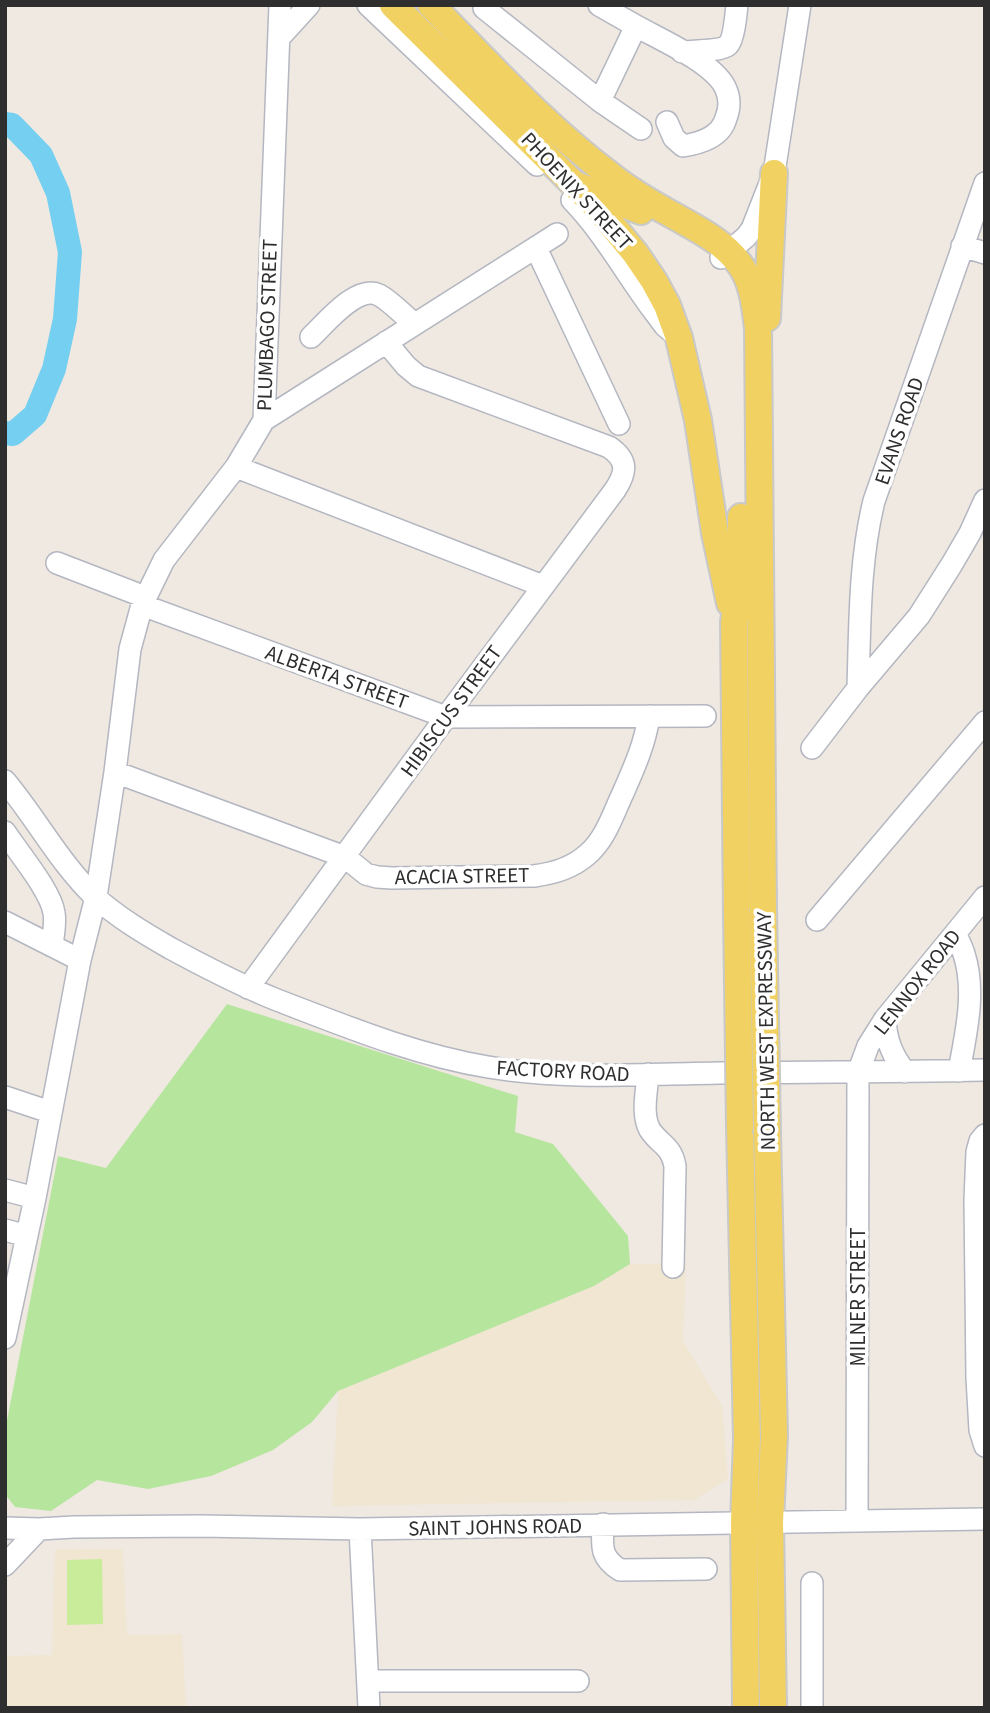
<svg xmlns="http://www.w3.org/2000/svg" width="990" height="1713" viewBox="0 0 990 1713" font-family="'Source Sans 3',sans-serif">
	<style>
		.education { fill: #f0e6d1 }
		.green { fill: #b6e59e }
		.pitch { fill: #c9ec9a }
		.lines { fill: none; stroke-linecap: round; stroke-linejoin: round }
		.river { stroke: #75cff0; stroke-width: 24 }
		.minor-casing { stroke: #b4b7c1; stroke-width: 24 }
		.major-casing { stroke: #c9c9c9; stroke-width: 30 }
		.minor { stroke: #fff; stroke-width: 21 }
		.major { stroke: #f2d163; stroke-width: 26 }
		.major-bridge-casing { stroke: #c9c9c9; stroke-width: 30; stroke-linecap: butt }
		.major-bridge { stroke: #f2d163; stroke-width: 26 }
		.labels { text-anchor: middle; stroke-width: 7; stroke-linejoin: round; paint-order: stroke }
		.street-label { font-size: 21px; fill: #2e2e2e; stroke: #fff }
	</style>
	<rect width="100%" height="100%" fill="#efe9e1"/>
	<path class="education" d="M686,1263l-3,78 39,65 6,73 -34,21 -362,6 6,-115 256,-105 36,-22z
		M55,1549h68l4,86 55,-1 4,74h-181v-52l47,-1z"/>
	<path class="green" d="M227,1004l291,92 -3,36 38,12 75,92 2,28 -36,22 -256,105 -26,31 -39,28 -62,26 -63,13 -51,-9 -46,31 -36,-4 -10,-13v-63l53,-275 48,12z"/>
	<path class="pitch" d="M102,1559l1,65 -36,1v-65z"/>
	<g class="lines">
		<path class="river" d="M5,124l7,1 29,30 17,38 12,59 -5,67 -11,50 -19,46 -22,19 -8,-1"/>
		<g class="minor-casing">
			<path id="minor" d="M368,5l169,160
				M484,8l116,93 36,-75 -37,-21
				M636,26c25,14 76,36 89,61 5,10 5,21 1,31 -5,19 -25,25 -43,28l-9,-8 -7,-16
				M279,38l30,-33
				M682,52c10,-1 40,-1 46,-7 6,-6 8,-31 9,-40
				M600,101l41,28
				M572,200c33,34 55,76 84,114l9,12 11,9
				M962,246l23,7
				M536,248l83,176
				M721,258l25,-21 6,-8 22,-56 26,-168
				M311,337c15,-14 46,-53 68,-42 10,5 26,21 35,29
				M264,420l293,-186
				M236,467l307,119
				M57,563l88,34
				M142,605l304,112 259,-1
				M858,688c2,-63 1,-126 16,-187l111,-318
				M812,748l46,-60 61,-72 33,-52 18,-31 15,-33
				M115,772l230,85 21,17 11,3 15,1 142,-2c21,-3 38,-8 54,-22 18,-16 25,-40 35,-61 11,-25 22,-49 26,-77
				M5,781c31,37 54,81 89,115 23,21 50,37 76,52 35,19 70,37 107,52 68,26 138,55 211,67 76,13 155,7 232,6 88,-1 176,-1 265,-3
				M5,832c13,20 46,59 49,81 2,10 -1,22 -2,33
				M817,920l168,-198
				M5,922l75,38
				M956,934c2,6 6,13 8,20 12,37 2,80 -5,117
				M248,988l198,-271 169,-227c12,-18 13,-30 -6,-43l-191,-71 -12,-10 -20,-24
				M885,1019c1,21 7,36 20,53
				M648,1074c-1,17 -7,40 2,56 10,15 21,15 25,36l-2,101
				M5,1097l45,15
				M985,1135l-5,6 -3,11 -2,48 2,178 3,52 5,16
				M5,1190l30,8
				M5,1230l22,6
				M5,1338l30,-140 45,-238 16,-63 19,-125 15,-123 12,-44 22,-45 72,-93 28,-47 16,-415
				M857,1521l1,-448 10,-27 17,-27 100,-122
				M603,1524c-1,23 -3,33 17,46l86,-1
				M5,1528l34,1 35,-2 127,-1 159,3 625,-10
				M360,1529l9,179
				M5,1565l34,-36
				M812,1583v125
				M368,1681h210"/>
		</g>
		<g class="major-casing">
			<path id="major" d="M393,5l203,201 39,47 19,28 13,24 12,33 19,82 17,113 15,70
				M431,5c57,58 114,121 179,170 21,17 44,30 68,43 21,12 45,24 60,44 15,18 17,44 20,66l5,580
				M574,184l67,27
				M767,318l7,-145
				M737,914l-3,-292 7,-53v-52
				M740,1127l7,312 -3,83 2,186
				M767,1133l7,302 -4,87 3,186"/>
		</g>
		<use href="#minor" class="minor"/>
		<use href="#major" class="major"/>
		<g class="major-bridge-casing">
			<path id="major-bridge" d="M763,908l4,225
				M737,914l3,213"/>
		</g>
		<use href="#major-bridge" class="major-bridge"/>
	</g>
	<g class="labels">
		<g class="street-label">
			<text transform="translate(577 191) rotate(47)" y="7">PHOENIX STREET</text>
			<text transform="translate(267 325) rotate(-88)" y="7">PLUMBAGO STREET</text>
			<text transform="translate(899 431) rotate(-71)" y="7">EVANS ROAD</text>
			<text transform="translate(337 677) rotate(20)" y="7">ALBERTA STREET</text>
			<text transform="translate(451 711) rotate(-54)" y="7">HIBISCUS STREET</text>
			<text transform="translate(462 876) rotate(-1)" y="7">ACACIA STREET</text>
			<text transform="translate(917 982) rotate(-52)" y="7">LENNOX ROAD</text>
			<text transform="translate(766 1031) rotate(-91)" y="7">NORTH WEST EXPRESSWAY</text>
			<text transform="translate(563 1071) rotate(3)" y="7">FACTORY ROAD</text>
			<text transform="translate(858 1297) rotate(-90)" y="7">MILNER STREET</text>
			<text transform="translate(495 1527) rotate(-1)" y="7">SAINT JOHNS ROAD</text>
		</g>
	</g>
	<rect width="990" height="1713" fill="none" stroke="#2e2e2e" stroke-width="14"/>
</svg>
